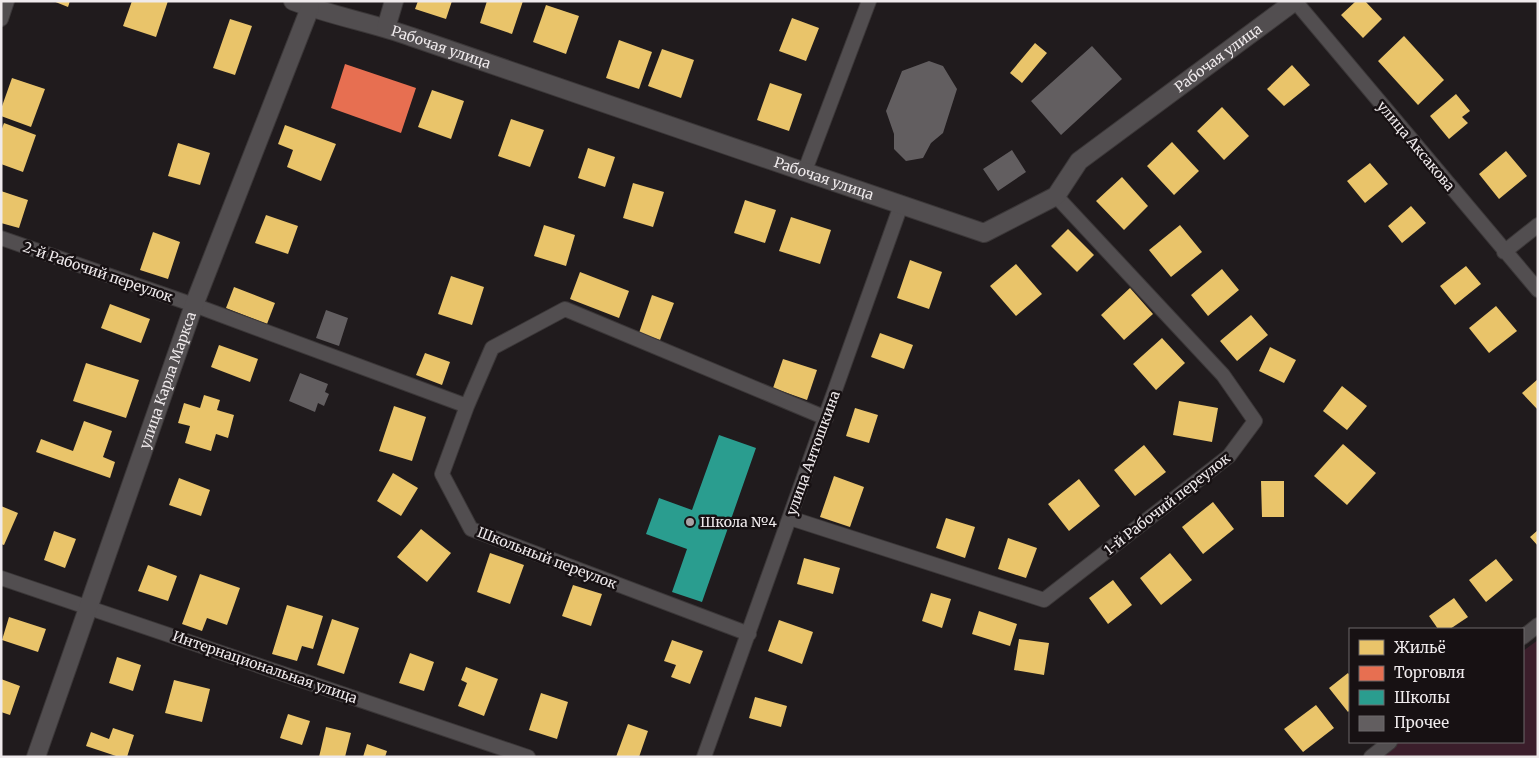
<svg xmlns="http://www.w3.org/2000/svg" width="1539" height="758" viewBox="0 0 1539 758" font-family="Merriweather,serif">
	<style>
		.green { fill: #3b1e2b }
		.homes { fill: #e9c46a }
		.shops { fill: #e76f51 }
		.schools { fill: #2a9d8f }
		.building { fill: #625e60 }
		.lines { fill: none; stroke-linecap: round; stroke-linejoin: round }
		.minor-casing { stroke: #3b3738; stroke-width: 16 }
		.tertiary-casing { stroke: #3b3738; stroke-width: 20 }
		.minor { stroke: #524e50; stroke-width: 14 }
		.tertiary { stroke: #524e50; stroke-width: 18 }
		.poi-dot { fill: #a7a2a4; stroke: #171113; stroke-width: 2 }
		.labels { text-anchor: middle; stroke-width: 5; stroke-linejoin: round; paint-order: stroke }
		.street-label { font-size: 14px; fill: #efeaec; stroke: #171113 }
		.poi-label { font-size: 14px; fill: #efeaec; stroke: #171113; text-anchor: start }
	</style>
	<rect width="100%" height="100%" fill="#201b1d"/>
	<path class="green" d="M1538,640v117h-163l21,-15h127v-91z"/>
	<path class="homes" d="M53,1h17l-2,6z
		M132,1h36l-12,36 -33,-11z
		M418,1h34l-6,18 -31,-10z
		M487,1h36l-11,33 -32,-11z
		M1356,1h9l17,18 -19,19 -22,-23z
		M546,5l33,11 -13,38 -33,-12z
		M792,18l27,10 -13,33 -27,-10z
		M230,19l22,7 -17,49 -22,-7z
		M1404,36l40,44 -26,25 -40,-44z
		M619,40l33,12 -13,37 -33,-11z
		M1035,43l12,10 -25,30 -12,-10z
		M662,49l32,11 -13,38 -33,-12z
		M1292,65l18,20 -26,21 -17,-17z
		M12,78l33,11 -14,38 -30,-11v-7z
		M770,83l32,11 -13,37 -32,-11z
		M432,90l32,11 -13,38 -33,-12z
		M1456,94l14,17 -8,6 6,6 -19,16 -19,-23z
		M1222,107l27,29 -25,24 -27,-29z
		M511,119l33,11 -14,37 -32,-11z
		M4,123l32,12 -13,37 -22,-8v-33z
		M285,125l51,19 -15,37 -34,-14 6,-17 -15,-6z
		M1172,142l27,29 -25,24 -27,-29z
		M178,143l32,10 -10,32 -32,-9z
		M588,148l27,9 -10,30 -27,-9z
		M1506,151l21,25 -28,23 -20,-25z
		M1370,163l18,21 -23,19 -18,-22z
		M1122,177l26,29 -24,24 -28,-29z
		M633,183l31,9 -11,35 -30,-9z
		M1,191l27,9 -9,28 -18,-5z
		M745,200l31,10 -11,33 -31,-10z
		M1411,206l15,17 -24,20 -14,-17z
		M266,215l32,11 -10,28 -33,-11z
		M791,217l40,13 -11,34 -41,-13z
		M544,225l31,10 -9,31 -32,-10z
		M1180,225l22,27 -31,25 -22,-27z
		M1068,229l26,26 -17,17 -26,-26z
		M153,232l27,10 -12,37 -28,-9z
		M910,260l32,12 -13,37 -32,-11z
		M1016,264l26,30 -26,22 -26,-30z
		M1466,266l15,18 -26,21 -15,-19z
		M1222,269l17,21 -31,26 -17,-21z
		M580,272l49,19 -10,27 -49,-19z
		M451,276l33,11 -12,38 -34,-11z
		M234,287l41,16 -8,21 -41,-16z
		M1130,288l23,26 -29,26 -23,-25z
		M652,295l22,8 -14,37 -21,-7z
		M110,304l40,15 -9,24 -40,-15z
		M1496,306l21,25 -28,22 -20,-25z
		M1251,315l17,20 -31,26 -17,-20z
		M880,333l33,12 -9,24 -33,-12z
		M1162,338l23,25 -29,27 -23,-26z
		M219,345l39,14 -8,23 -39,-15z
		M1270,347l26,13 -12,23 -25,-12z
		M425,353l25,9 -8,23 -26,-10z
		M783,359l34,11 -10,30 -34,-12z
		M86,363l53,17 -13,38 -53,-17z
		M1538,379v31l-16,-17z
		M1342,386l25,20 -20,24 -24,-19z
		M204,395l16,5 -3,10 17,5 -6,23 -12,-4 -5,17 -26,-8 5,-17 -12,-3 6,-20 16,5z
		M1179,401l39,7 -6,34 -39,-7z
		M394,406l32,11 -14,44 -33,-10z
		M855,408l23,7 -9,28 -23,-7z
		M84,421l28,10 -9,26 12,5 -5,16 -74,-26 5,-13 32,12z
		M1343,444l33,29 -29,32 -33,-29z
		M1144,445l22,27 -31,24 -21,-26z
		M393,473l25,15 -17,28 -24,-15z
		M834,476l30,11 -14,40 -30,-10z
		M179,478l31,12 -9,26 -32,-11z
		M1079,479l21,27 -31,25 -21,-27z
		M1261,481h23v36h-22z
		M1213,502l21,27 -31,25 -21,-27z
		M1,506l17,7 -14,32 -3,-1z
		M946,518l29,9 -10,31 -29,-10z
		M421,529l30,24 -24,29 -30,-25z
		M1538,530v16l-8,-9z
		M54,531l22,8 -11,29 -21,-8z
		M1008,538l29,10 -11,30 -28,-9z
		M490,553l34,12 -14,39 -33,-12z
		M1170,553l22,27 -31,25 -21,-27z
		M804,558l36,10 -7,26 -36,-10z
		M1496,559l17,21 -27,22 -17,-22z
		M148,565l29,11 -9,25 -30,-10z
		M200,574l40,14 -13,37 -20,-7 -5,13 -20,-7z
		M1113,580l19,25 -24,19 -19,-26z
		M573,585l29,9 -11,32 -29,-10z
		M931,593l20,6 -9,29 -20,-7z
		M1454,598l14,19 -18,12h-12l-9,-13z
		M287,605l36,11 -10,33 -11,-3 -5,15 -25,-7z
		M979,611l38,13 -7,22 -38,-12z
		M9,617l37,12 -8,23 -36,-12z
		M332,619l27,9 -15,46 -27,-9z
		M779,620l34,12 -11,32 -34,-13z
		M1019,639l30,4 -5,32 -30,-5z
		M672,640l31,11 -13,33 -19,-7 5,-12 -12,-4z
		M410,653l24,9 -10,29 -25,-8z
		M117,657l24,8 -8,26 -24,-8z
		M466,667l32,12 -14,37 -26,-10 9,-23 -6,-3z
		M1348,673l2,3v34l-2,2 -19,-24z
		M1,679l19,7 -10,29 -9,-3z
		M174,680l36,9 -8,33 -37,-9z
		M541,693l27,9 -11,37 -28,-9z
		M755,697l32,9 -6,21 -32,-9z
		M1316,705l18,23 -31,24 -19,-23z
		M288,714l22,7 -8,24 -22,-7z
		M628,724l20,7 -9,26h-23z
		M326,727l25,6 -6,24h-26z
		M113,728l21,7 -7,22h-8l-33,-11 5,-14 18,7z
		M367,744l20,7 -2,6h-22z"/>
	<path class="shops" d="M345,64l71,24 -15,45 -70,-25z"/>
	<path class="schools" d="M719,435l37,13 -54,154 -30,-10 15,-43 -41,-15 13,-36 33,12z"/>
	<path class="building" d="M1092,46l30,33 -61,56 -30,-34z
		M929,61l14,5 14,23 -14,44 -12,10 -8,15 -17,3 -12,-12v-15l-8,-23 16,-40z
		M1012,150l14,22 -28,19 -15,-22z
		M326,310l22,8 -9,28 -23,-8z
		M300,373l28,11 -3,8 4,2 -5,12 -6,-3 -3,9 -26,-11z"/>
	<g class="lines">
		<g class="minor-casing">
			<path id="minor" d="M1295,1l243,289
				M1,19l6,-18
				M804,173l65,-172
				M1,238l193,67 273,101 25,-58 73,-39 261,109
				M1504,252l34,-27
				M467,406l-25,68 29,55 278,105
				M790,518l254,82 185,-144 26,-35 -32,-46 -167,-179
				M1,578l527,179
				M1523,637l15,-12
				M704,757l197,-552
				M1371,757l19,-15"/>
		</g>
		<g class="tertiary-casing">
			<g id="tertiary">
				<path id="s1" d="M293,1c39,15 80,22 119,36 191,66 381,131 572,196l72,-37 23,-35 216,-160"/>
				<path d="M386,28l8,-27"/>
				<path id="s2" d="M36,757l158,-452 116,-297"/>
			</g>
		</g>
		<use href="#minor" class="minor"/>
		<use href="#tertiary" class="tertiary"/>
	</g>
	<circle class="poi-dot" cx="690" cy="522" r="5"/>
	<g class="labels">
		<g class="street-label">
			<text dy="5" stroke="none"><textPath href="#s1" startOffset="155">Рабочая улица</textPath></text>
			<text dy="5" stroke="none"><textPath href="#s1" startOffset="1025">Рабочая улица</textPath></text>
			<text transform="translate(1416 146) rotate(50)" y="5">улица Аксакова</text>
			<text dy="5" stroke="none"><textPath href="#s1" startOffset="560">Рабочая улица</textPath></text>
			<text transform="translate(98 272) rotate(19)" y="5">2-й Рабочий переулок</text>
			<text dy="5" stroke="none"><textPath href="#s2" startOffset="399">улица Карла Маркса</textPath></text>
			<text transform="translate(813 453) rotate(-70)" y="5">улица Антошкина</text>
			<text transform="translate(1167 504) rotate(-38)" y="5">1-й Рабочий переулок</text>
			<text transform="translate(547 558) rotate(21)" y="5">Школьный переулок</text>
			<text transform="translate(265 667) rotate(19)" y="5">Интернациональная улица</text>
		</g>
		<g class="poi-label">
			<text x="700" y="527">Школа №4</text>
		</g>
	</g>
	<rect width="1539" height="758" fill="none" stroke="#efeaec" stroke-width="5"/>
	<rect x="1349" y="628" width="175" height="115" fill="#171113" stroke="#6d686a"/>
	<rect x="1359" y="640" width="25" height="15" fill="#e9c46a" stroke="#6d686a"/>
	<text x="1394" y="653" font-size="15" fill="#efeaec">Жильё</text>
	<rect x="1359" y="666" width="25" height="15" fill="#e76f51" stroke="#6d686a"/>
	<text x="1394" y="678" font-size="15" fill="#efeaec">Торговля</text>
	<rect x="1359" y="690" width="25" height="15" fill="#2a9d8f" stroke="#6d686a"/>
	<text x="1394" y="703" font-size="15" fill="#efeaec">Школы</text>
	<rect x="1359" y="716" width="25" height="15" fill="#625e60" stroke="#6d686a"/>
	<text x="1394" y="728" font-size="15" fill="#efeaec">Прочее</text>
</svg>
